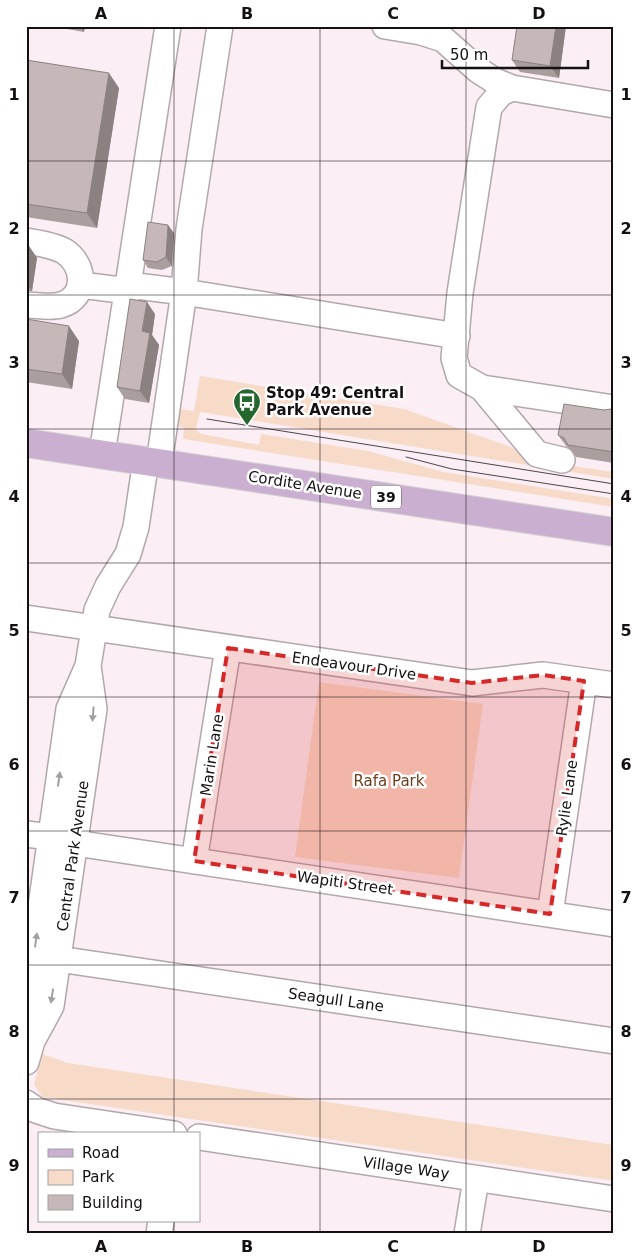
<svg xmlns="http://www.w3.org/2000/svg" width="640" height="1260" viewBox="0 0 640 1260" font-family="'DejaVu Sans',sans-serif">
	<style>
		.green { fill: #f8dac9 }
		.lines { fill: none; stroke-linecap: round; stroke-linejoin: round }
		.minor-casing { stroke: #b3a7ac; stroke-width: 28 }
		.major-casing { stroke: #d0cfd0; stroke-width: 30 }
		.minor { stroke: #fff; stroke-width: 25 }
		.major { stroke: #caafd1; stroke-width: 28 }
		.tram { stroke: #4c4649; stroke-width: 1 }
		.wall { fill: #aa9e9e }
		.shaded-wall { fill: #8b8181 }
		.building { fill: #c6b8b8; stroke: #8b8181 }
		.oneway { fill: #a1a0a1 }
		.marked { fill: #d62828; fill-opacity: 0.2; stroke: #d62828; stroke-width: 4; stroke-dasharray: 10 6; stroke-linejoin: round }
		.grid { fill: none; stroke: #151113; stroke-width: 1; stroke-opacity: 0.55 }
		.labels { text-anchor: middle; stroke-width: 5; stroke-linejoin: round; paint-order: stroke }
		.shield { fill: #fff; stroke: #5b585a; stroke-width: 1 }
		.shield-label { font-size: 14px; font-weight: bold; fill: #151113 }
		.poi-label { font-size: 15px; font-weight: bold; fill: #151113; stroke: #fff; text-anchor: start }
		.street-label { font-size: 15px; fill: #151113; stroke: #fff }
		.park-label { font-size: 15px; fill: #6e3d1c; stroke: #fff }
		.neatline { fill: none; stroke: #151113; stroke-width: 2 }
		.grid-label { font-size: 16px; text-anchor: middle; font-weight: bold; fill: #151113 }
	</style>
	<rect width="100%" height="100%" fill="#fbeef4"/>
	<path class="green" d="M200,376l204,33 154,55 56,8v7l-414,-67 -4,16 2,4 4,2 57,11 2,-11 107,17 75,21 171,27v8l-431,-68 1,-11 -6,-2 2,-17 14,2z
		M319,682l164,22 -24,174 -164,-21z
		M42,1054l26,9 546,82v36l-572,-84 -8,-13z"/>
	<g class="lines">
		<g class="minor-casing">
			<path id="minor" d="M385,26l36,6 22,7 35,31 17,11 17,7 102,17
				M512,88l-11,5 -12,14 -29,186 -6,65 5,17 23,13 132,20
				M26,241c12,2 27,4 38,10 21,13 24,46 -3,54 -11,3 -24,0 -35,0
				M81,285l47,6
				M129,285l55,7 273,44
				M482,388l55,66 25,6
				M102,454l66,-428
				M159,463l25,-171 5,-63 31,-203
				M26,618l446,65 71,-8 71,10
				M26,834l25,3
				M75,843l539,81
				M194,861l34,-213
				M550,914l34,-233
				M58,959l556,82
				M32,1041l-5,-36 42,-296 19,-43 9,-56 11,-24 20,-32 8,-27 10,-67
				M26,1062l6,-21 19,-35 43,-297 -6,-43
				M26,1103l10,7 18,6 120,18
				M199,1137l415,62
				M159,1234l2,-13
				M467,1234l9,-55"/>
		</g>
		<g class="major-casing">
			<path id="major" d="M26,443l588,89"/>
		</g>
		<use href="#minor" class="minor"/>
		<use href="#major" class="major"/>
		<path class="tram" d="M207,419l407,65
			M406,457l46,12 162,25"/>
	</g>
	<path class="wall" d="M60,26h25l-1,6 -23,-4z
		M517,26h49l-7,52 -39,-6 -8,-12z
		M26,60l93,28 -22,140 -71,-11z
		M174,233l-2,33 -10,4 -14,-2 -5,-8z
		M26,243h1l10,15 -5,33h-6z
		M155,314l-3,21 7,10 -10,58 -24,-4 -8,-12z
		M26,319l53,22 -7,48 -46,-7z
		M614,407v56l-38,-6 -6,-8 -3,-2 -9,-12 46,-25 7,-1z"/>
	<path class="shaded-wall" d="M80,26h5l-1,6z
		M556,26h10l-7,52 -9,-12z
		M109,73l10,15 -22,140 -10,-15z
		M168,225l6,8 -2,33 -6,-9z
		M27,243l10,15 -5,33 -6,-9v-33z
		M147,302l8,12 -3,21 7,10 -10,58 -9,-12 2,-60z
		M69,326l10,15 -7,48 -10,-15z"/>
	<path class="building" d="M517,26h39l-6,40 -38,-6z
		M26,60l83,13 -22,140 -61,-9z
		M148,222l20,3 -2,32 -9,5 -14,-2z
		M130,299l17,3 -5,29 8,2 -10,58 -23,-4z
		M26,319l43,7 -7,48 -36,-5z
		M564,404l40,6 7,-1 3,-2v45l-46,-7 -4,-7 -6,-3z"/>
	<defs><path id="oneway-solid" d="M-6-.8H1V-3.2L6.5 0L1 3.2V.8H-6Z" transform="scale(1.25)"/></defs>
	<g class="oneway">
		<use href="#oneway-solid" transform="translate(93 714) rotate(95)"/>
		<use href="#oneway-solid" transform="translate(59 779) rotate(-82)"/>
		<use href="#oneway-solid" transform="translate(36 940) rotate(-82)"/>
		<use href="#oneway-solid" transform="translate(52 996) rotate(99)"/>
	</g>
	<path class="marked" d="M228,648l244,35 71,-8 41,6 -34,233 -356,-53z"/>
	<path class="grid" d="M174,26v1108M320,26v1208M466,26v1208M26,161h588M26,295h588M26,429h588M26,563h588M26,697h588M26,831h588M26,965h588M26,1099h588M174,1221v13"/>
	<defs>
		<g id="bus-pin" transform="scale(1.4375)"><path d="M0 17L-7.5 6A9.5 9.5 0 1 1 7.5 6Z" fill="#26662f" stroke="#fff"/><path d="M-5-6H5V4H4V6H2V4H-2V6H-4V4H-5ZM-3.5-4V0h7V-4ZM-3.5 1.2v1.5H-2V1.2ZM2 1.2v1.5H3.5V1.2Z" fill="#fff"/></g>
	</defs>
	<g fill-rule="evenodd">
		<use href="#bus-pin" x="247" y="402"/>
	</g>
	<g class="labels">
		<rect class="shield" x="371" y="485.5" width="30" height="23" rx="4"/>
		<g class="shield-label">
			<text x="386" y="502">39</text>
		</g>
		<g class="poi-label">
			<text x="266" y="398">Stop 49: Central<tspan x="266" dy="17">Park Avenue</tspan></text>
		</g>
		<g class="street-label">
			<text transform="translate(305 485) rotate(9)" y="5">Cordite Avenue</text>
			<text transform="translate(354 666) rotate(8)" y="5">Endeavour Drive</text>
			<text transform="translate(212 755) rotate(-81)" y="5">Marin Lane</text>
			<text transform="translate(567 798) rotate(-82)" y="5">Rylie Lane</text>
			<text transform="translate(73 856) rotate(-82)" y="5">Central Park Avenue</text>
			<text transform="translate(345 883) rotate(8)" y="5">Wapiti Street</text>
			<text transform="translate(336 1000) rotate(8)" y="5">Seagull Lane</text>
			<text transform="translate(406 1168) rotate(8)" y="5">Village Way</text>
		</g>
		<g class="park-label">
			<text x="389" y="786">Rafa Park</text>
		</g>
	</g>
	<rect width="640" height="1260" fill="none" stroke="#ffffff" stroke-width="55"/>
	<rect x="38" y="1132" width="162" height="90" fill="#ffffff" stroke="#a1a0a1"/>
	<rect x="48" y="1149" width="25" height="8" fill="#caafd1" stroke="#a1a0a1"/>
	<text x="82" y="1158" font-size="15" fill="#151113">Road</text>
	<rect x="48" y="1170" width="25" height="15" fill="#f8dac9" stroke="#a1a0a1"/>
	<text x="82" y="1182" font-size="15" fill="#151113">Park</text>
	<rect x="48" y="1195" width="25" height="15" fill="#c6b8b8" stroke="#a1a0a1"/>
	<text x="82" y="1208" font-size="15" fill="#151113">Building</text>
	<path d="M442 60v8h146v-8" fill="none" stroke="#151113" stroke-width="2.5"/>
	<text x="450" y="60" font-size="15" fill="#151113" stroke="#ffffff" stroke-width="4" paint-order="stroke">50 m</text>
	<rect x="28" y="28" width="584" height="1204" class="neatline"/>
	<g class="grid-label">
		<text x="101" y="19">A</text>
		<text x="247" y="19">B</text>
		<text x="393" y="19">C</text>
		<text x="539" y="19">D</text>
		<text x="14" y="100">1</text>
		<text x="626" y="100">1</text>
		<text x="14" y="234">2</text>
		<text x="626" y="234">2</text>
		<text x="14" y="368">3</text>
		<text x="626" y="368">3</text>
		<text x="14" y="502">4</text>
		<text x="626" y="502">4</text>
		<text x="14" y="636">5</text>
		<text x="626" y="636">5</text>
		<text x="14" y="770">6</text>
		<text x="626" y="770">6</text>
		<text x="14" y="903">7</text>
		<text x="626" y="903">7</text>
		<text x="14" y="1037">8</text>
		<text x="626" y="1037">8</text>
		<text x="14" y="1171">9</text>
		<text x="626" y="1171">9</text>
		<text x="101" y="1252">A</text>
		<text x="247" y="1252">B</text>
		<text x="393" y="1252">C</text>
		<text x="539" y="1252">D</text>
	</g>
</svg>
